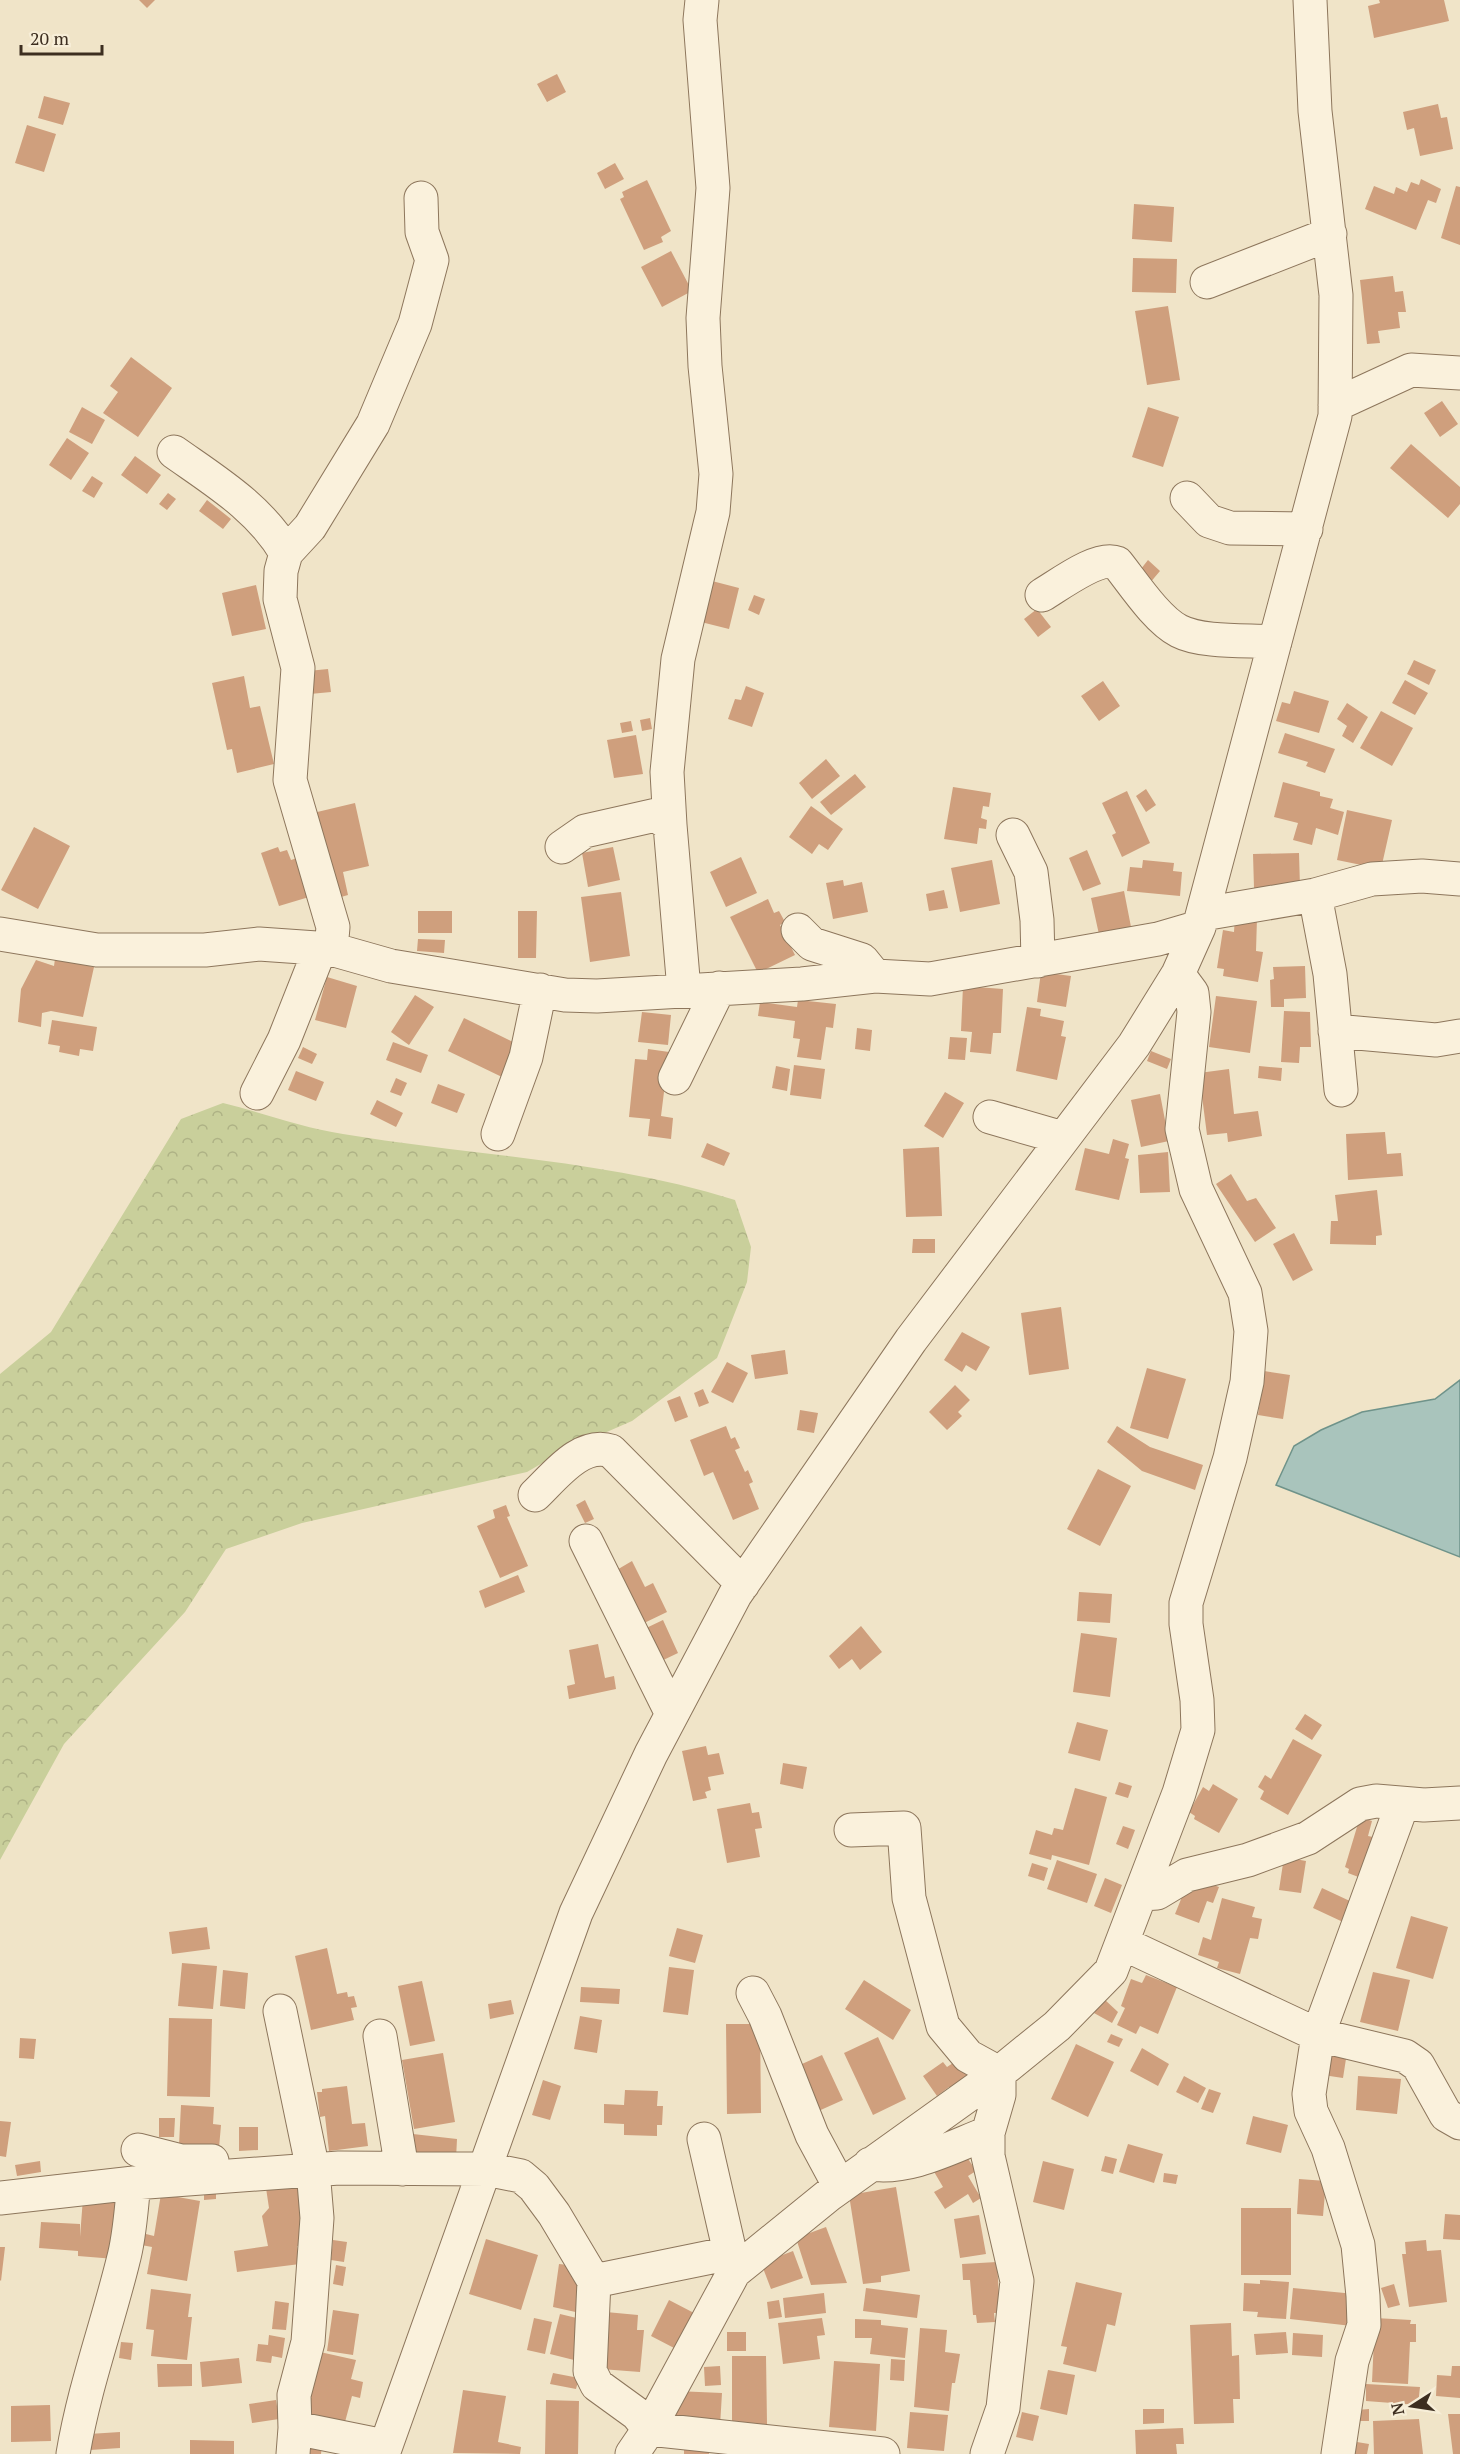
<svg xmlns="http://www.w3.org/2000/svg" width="1460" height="2454" viewBox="0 0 1460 2454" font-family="'PT Serif',serif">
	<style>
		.forest { fill: url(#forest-crowns) }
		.water { fill: #a9c4bc; stroke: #6f938a; stroke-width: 1.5 }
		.building { fill: #cf9f7d }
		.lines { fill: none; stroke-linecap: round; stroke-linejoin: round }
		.minor-casing { stroke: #8d765c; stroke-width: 35 }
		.minor { stroke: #faf1dc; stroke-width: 33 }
	</style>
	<defs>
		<pattern id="forest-crowns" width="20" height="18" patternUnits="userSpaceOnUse" patternTransform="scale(1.5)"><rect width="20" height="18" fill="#c9cf9b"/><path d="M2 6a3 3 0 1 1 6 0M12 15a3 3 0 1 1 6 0" fill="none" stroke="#aeb285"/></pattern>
	</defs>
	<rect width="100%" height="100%" fill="#f0e4c8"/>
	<path class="forest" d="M223,1103c40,10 80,25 120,31 131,22 264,26 392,66l16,47 -4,35 -30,76 -85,63 -69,30 -36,21 -225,51 -76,26 -41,63 -121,132 -64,116v-486l51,-42 130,-213z"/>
	<path class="water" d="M1460,1380v177l-184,-72 18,-39 27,-16 41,-18 73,-13z"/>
	<path class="building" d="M139,0h16l-8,8z
		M1379,0h65l5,21 -75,17 -6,-32 12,-3z
		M557,74l9,18 -19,10 -10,-18z
		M44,96l26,7 -7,22 -25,-7z
		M1438,104l3,14 6,-1 6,32 -33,7 -6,-28 -7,2 -4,-18z
		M27,125l29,9 -12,38 -29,-9z
		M615,163l9,16 -19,10 -8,-16z
		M1421,179l20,10 -5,14 -8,-3 -12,30 -51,-21 9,-23 20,8 2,-7 11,5 4,-10 8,3z
		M647,180l24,51 -10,6 2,5 -19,8 -24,-51 4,-2 -2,-5z
		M1456,186l4,1v58l-19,-7z
		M1134,204l40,3 -2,35 -40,-3z
		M671,251l21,40 -30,16 -21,-40z
		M1133,258l44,1 -1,34 -44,-1z
		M1393,276l2,16 8,-1 3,21h-8l2,16 -22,3 2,12 -13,1 -7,-64z
		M1168,306l12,74 -33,5 -12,-74z
		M131,357l41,31 -34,49 -35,-24 15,-21 -8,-6z
		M1442,401l16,23 -18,13 -16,-24z
		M82,407l23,13 -13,24 -23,-12z
		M1148,407l31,10 -16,50 -31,-10z
		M67,438l22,15 -18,27 -22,-15z
		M1411,444l49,43v17l-12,14 -58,-50z
		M135,456l26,19 -14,19 -26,-19z
		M92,476l11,7 -9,15 -12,-7z
		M168,493l8,6 -9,11 -8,-6z
		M207,500l24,19 -8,10 -24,-18z
		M1148,560l12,11 -11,13 -12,-10z
		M712,581l27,7 -10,41 -28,-7z
		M256,585l10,44 -34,7 -10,-43z
		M754,595l11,4 -6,16 -11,-5z
		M1037,609l14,18 -13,10 -14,-18z
		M1414,660l22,10 -7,15 -22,-11z
		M328,669l3,23 -21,2 -2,-23z
		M244,676l6,32 10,-2 14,58 -37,9 -5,-24 -5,1 -15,-67z
		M1405,680l23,13 -13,22 -23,-12z
		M1103,681l17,25 -21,15 -18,-25z
		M746,686l18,7 -12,34 -24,-8 7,-20 6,1z
		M1294,691l35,10 -10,32 -43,-12 6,-19 8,2z
		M1347,703l21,14 -15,26 -11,-7 5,-10 -10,-7z
		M1381,711l32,17 -21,38 -32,-18z
		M650,718l2,11 -10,2 -2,-11z
		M631,721l2,10 -11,2 -2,-10z
		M1285,733l50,16 -10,24 -19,-7 2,-4 -30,-9z
		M636,735l7,39 -29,4 -7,-38z
		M826,759l14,17 -28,23 -13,-16z
		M855,774l11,13 -35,28 -11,-13z
		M1283,782l37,10v4l13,3 -3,9 14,4 -6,23 -22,-7 -4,17 -19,-5 5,-17 -24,-6z
		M953,787l38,6 -2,14 -6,-1 -2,12 6,2 -1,9 -7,-1 -2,16 -33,-5z
		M1146,789l10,16 -10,7 -10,-16z
		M1127,791l23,52 -28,14 -10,-22 4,-2 -14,-30z
		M355,803l14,63 -26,6 5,23 -14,4 -21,-86z
		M811,806l32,23 -15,21 -9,-6 -7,10 -23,-17z
		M1347,810l45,10 -11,49 -44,-9z
		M34,827l36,19 -32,63 -37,-19z
		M278,847l2,5 7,-2 4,10 6,-2 12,39 -30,9 -18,-53z
		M613,847l7,33 -32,7 -6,-34z
		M1087,850l14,34 -18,7 -14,-33z
		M1299,853l1,34 -46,1 -1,-34z
		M741,857l16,36 -31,14 -16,-35z
		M992,860l8,44 -40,8 -9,-44z
		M1143,860l31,3 -1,8 9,1 -2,24 -53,-5 3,-24 12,1z
		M843,880l1,6 18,-4 6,30 -35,7 -7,-36z
		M944,890l4,18 -19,3 -3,-17z
		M1124,891l8,41 -32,7 -9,-41z
		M621,892l9,64 -40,6 -9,-65z
		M768,899l6,14 5,-2 6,11 -5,3 15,30 -37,18 -28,-56z
		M418,911h34v22h-34z
		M518,911h19l-1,47h-18z
		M1235,916l22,2 -1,33 7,1 -5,30 -35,-6 1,-7 -7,-1 6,-38 11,2z
		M418,939l27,1 -1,13 -27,-2z
		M55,959l39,8 -11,50 -32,-6 -9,2 -1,14 -23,-5 3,-33 15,-29 18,6z
		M1305,966l1,32 -22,1v8h-13l-1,-27 4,-1 -1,-12z
		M1041,972l30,4 -5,31 -29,-5z
		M327,977l30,9 -11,42 -31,-8z
		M963,986l40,3 -2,44h-8l-2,21 -21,-2 2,-20 -11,-1z
		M415,995l19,12 -25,38 -18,-13z
		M1216,996l41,5 -7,52 -41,-6z
		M798,1000l38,4 -3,24 -7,-1 -5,33 -24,-3 3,-18 -7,-1 2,-17 -37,-5 2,-14 37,5z
		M1027,1007l14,2 -1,7 24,5 -3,15 5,1 -9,43 -41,-9z
		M1284,1011l26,1 1,35h-11l-1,16 -18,-1z
		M642,1012l29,3 -3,30 -30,-3z
		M464,1018l53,26 -15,33 -54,-26z
		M52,1020l45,7 -4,24 -13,-2 -1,7 -20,-4 1,-6 -12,-2z
		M857,1028l15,2 -2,21 -15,-2z
		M950,1037l17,1 -2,22 -17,-1z
		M393,1042l35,13 -7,18 -35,-13z
		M303,1047l14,7 -5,10 -14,-6z
		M648,1049l21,3 -8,64 12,2 -2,21 -23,-3 2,-17 -21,-2 6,-58 12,1z
		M1151,1051l20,8 -4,10 -20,-8z
		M794,1065l31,4 -4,30 -31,-4z
		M776,1066l14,3 -3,22 -15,-3z
		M1259,1066l23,2 -1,13 -23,-3z
		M1229,1069l5,45 24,-3 4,25 -34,6 -1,-9 -20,2 -8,-62z
		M296,1071l28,11 -8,19 -28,-11z
		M396,1078l11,5 -6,13 -11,-4z
		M438,1084l27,10 -8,19 -26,-10z
		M945,1092l19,11 -21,35 -19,-12z
		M1160,1094l9,47 -28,6 -10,-47z
		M377,1100l26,13 -7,14 -26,-13z
		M1385,1132l2,22 14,-1 2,23 -55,4 -2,-46z
		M1113,1139l16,5 -4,14 4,1 -10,41 -44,-10 10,-42 24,6z
		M707,1143l23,10 -6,13 -23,-9z
		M939,1147l3,69 -36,1 -3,-68z
		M1168,1152l2,40 -30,1 -2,-38z
		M1231,1174l16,27 9,-3 20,30 -21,14 -39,-58z
		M1377,1190l5,45 -6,1v9l-46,-1 1,-23h7l-3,-26z
		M1294,1233l19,37 -20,11 -20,-37z
		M913,1239h22v14h-23z
		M1061,1307l8,62 -40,6 -8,-62z
		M962,1332l28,15 -14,24 -10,-6 -4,7 -18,-12z
		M785,1350l3,24 -33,5 -4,-24z
		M727,1362l21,11 -15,30 -22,-11z
		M1147,1368l39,11 -18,60 -38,-11z
		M1264,1371l26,4 -7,44 -25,-4z
		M955,1385l15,15 -12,12 4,4 -15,14 -18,-18z
		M703,1389l6,14 -10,4 -5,-14z
		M680,1396l8,21 -13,5 -8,-21z
		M800,1410l18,3 -4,20 -17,-3z
		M726,1426l5,13 4,-2 5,11 -5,2 10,22 3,-2 5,12 -4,2 10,25 -26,11 -20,-48 -9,4 -14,-36z
		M1117,1426l33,21 53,18 -8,25 -53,-19 -35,-29z
		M1098,1469l33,17 -31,60 -33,-17z
		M585,1500l9,19 -9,4 -9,-18z
		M506,1505l4,11 -3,1 21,49 -28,12 -23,-52 18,-8 -2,-8z
		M632,1561l13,26 8,-4 14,29 -25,12 -27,-53z
		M518,1575l7,17 -40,16 -6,-17z
		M1079,1592l33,2 -2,29 -33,-2z
		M663,1620l15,33 -21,10 -15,-33z
		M861,1626l21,26 -22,18 -8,-11 -13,10 -10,-13z
		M1081,1633l36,5 -7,59 -37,-5z
		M598,1644l7,34 9,-2 2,13 -47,10 -2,-13 8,-2 -6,-34z
		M1305,1714l17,11 -10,15 -17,-11z
		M1077,1722l31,8 -8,31 -32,-8z
		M1293,1739l29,16 -34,60 -28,-16 4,-8 -6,-4 7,-12 6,4z
		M706,1746l2,9 11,-2 5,21 -16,3 3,13 -6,2 2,6 -14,3 -11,-50z
		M783,1763l24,4 -4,22 -23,-5z
		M1119,1782l13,4 -4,12 -13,-4z
		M1213,1784l25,15 -19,34 -25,-14 1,-3 -6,-4 14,-25 6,4z
		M1075,1788l32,9 -18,68 -37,-10 -1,5 -22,-6 7,-24 16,5 2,-7 9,2z
		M750,1803l2,10 7,-1 3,16 -7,1 5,28 -33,6 -10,-54z
		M1360,1817l12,4 -4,15 10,2 -17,40 -13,-5 1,-4 -4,-2z
		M1123,1826l12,4 -7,19 -12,-5z
		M1284,1857l22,4 -5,32 -22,-3z
		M1057,1860l40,14 -10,29 -40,-14z
		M1032,1863l16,5 -4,13 -16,-5z
		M1105,1878l17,7 -11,28 -17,-7z
		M1200,1880l19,7 -6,16 -6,-2 -8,22 -24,-9 11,-27 10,4z
		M1322,1888l30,14 -9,20 -30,-14z
		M1222,1898l33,9 -3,10 10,2 -4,20 -8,-1 -10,36 -23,-6 2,-6 -21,-7 5,-18 8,3z
		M1411,1916l37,11 -15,52 -37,-11z
		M207,1927l3,22 -38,5 -3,-22z
		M677,1928l26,7 -8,28 -26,-7z
		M327,1948l10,46 10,-2 1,5 6,-1 3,11 -6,1 3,12 -43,10 -16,-74z
		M182,1963l35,3 -4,43 -35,-3z
		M669,1967l25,3 -6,45 -25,-3z
		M223,1970l25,3 -3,36 -25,-3z
		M1373,1972l37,8 -12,51 -38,-9z
		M1146,1975l31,12 -19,47 -18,-8 -4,8 -19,-9 8,-17 -4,-2 10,-27 11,4z
		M864,1980l47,30 -18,30 -48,-31z
		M422,1981l13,60 -25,5 -12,-60z
		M581,1987l39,2 -1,15 -39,-2z
		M1104,1999l14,13 -6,11 -18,-10z
		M511,2000l3,14 -24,5 -2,-15z
		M580,2016l22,4 -5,33 -23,-4z
		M169,2018l43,1 -2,78 -43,-1z
		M726,2024h34l1,89 -34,1z
		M1111,2034l12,5 -4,8 -12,-5z
		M878,2037l28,62 -33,16 -29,-62z
		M20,2038l16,1 -2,20 -15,-1z
		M1327,2043l21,3 -5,32 -20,-3z
		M1076,2044l38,18 -26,55 -37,-18z
		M1142,2048l27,16 -11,22 -28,-15z
		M443,2053l12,69 -41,7 -12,-69z
		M822,2055l21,45 -29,13 -21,-45z
		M956,2061l12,16 -17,13 -2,-3 -12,9 -14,-20 20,-14 4,5z
		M1184,2076l22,12 -8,15 -22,-11z
		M1358,2076l43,3 -4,35 -41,-4z
		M543,2080l18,6 -11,34 -18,-5z
		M347,2086l5,38 13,-1 3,23 -39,5 -4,-35 -5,1 -3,-25h5v-3z
		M1209,2089l12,4 -8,20 -12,-4z
		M625,2090l33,1 -1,15h6l-1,19h-5v11l-33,-1v-11l-20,-1v-19l20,1z
		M181,2105l33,2 -1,17 8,1 -2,23 -40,-3z
		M1253,2116l35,9 -7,28 -35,-9z
		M159,2118h16l-1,19h-15z
		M0,2121l11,1 -5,35 -6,-1z
		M239,2127h19v23l-19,1z
		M413,2134l44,5 -1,20 -46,-5z
		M1128,2144l35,10 -9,29 -35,-11z
		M963,2151l13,20 -8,5 13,22 -8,5 -5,-9 -23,15 -11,-17 9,-5 -10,-17z
		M1105,2156l12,3 -4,15 -12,-3z
		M40,2161l1,11 -24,4 -2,-11z
		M1043,2161l31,8 -10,41 -31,-8z
		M1164,2173l14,2 -2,9 -13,-2z
		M1299,2179l27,2 -3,35 -26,-2z
		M298,2185l10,61h-11l3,18 -63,8 -3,-21 34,-5 -6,-30 7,-8 -3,-20z
		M896,2187l14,84 -29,5v6l-18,2 -14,-89z
		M204,2188h12v11l-12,1z
		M161,2194l39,7 -13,80 -40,-7 5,-27 -16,-3 2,-12 16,4z
		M83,2198l38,4 -6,57 -37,-3v-5l-39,-3 2,-26 39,2v13z
		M1241,2208h50v67h-50z
		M1445,2214l15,1v25l-17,-1z
		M979,2215l7,39 -26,4 -6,-39z
		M826,2227l21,56 -36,2 -15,-47z
		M486,2239l52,16 -17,55 -52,-16z
		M333,2240l14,2 -3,20 -13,-2z
		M1426,2240l1,11 14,-1 6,52 -38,5 -7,-53h4l-1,-12z
		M0,2247h5l-4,34 -1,-1z
		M793,2251l10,27 -32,11 -10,-26z
		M997,2262l3,51h-6l1,9 -18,1 -1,-8h-3l-3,-35h-7l-1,-16z
		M559,2264l9,1 14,13 -2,35 -27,-6z
		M336,2265l10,2 -3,19 -10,-2z
		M1260,2280l29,2 -3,37 -29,-2 1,-5 -15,-1 1,-28 16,1z
		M1076,2282l46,11 -7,33 -8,-2 -11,48 -33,-8 4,-17 -6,-1z
		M1394,2284l6,21 -12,3 -7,-20z
		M866,2288l54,7 -3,23 -54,-7z
		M1293,2288l62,6 -3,32 -62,-7z
		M151,2289l40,5 -3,23h4l-5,43 -36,-4 3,-26 -8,-1z
		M824,2293l2,20 -41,5 -2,-20z
		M669,2300l25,13 -18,36 -25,-13z
		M779,2300l3,17 -13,2 -2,-17z
		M275,2301l14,2 -3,27 -14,-1z
		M333,2310l26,4 -6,41 -26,-4z
		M606,2312l32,3 -1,15h7l-4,42 -39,-3z
		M560,2314l25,6 -11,40 -24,-6z
		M534,2318l18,4 -7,32 -18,-4z
		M822,2318l3,17 -8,1 3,23 -37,5 -5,-41z
		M1375,2318l36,2 -1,4h6v18h-6l-2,42 -36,-2z
		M855,2319l26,1v5l27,3 -3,30 -35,-4 2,-16h-17z
		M1231,2323l1,33 7,-1 1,44h-7l1,24 -40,1 -4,-99z
		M920,2328l27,2 -2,22 15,2 -5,29h-3l-3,28 -35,-4z
		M727,2332h19v19h-19z
		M1286,2332l2,21 -32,2 -2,-21z
		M1293,2333l30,2 -1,22 -30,-2z
		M269,2335l16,3 -3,20 -10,-2 -1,7 -15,-2 2,-17 10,1z
		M121,2342l12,1 -2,17 -12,-2z
		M320,2352l36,8 -5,19 12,3 -3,16 -8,-2 -7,26 -39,-9z
		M732,2356h34l1,68h-35z
		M239,2358l3,25 -40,4 -2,-25z
		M891,2359l14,1 -1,21 -14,-1z
		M834,2361l46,3 -4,67 -47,-4z
		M157,2364h35v22l-34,1z
		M720,2366l1,19 -16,1 -1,-19z
		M1452,2366h8v32l-24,-2 1,-21 14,1z
		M1048,2370l27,5 -8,40 -27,-6z
		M553,2373l26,5 -3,11 -26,-5z
		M1366,2384l54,3 -2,18 -52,-4z
		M463,2390l43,6 -8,46 23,5 -1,7 -67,-1z
		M676,2391l46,2 -2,33 -46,-2z
		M276,2400l3,19 -27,4 -3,-19z
		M546,2400l33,1 -1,53h-33z
		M50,2405l1,36 -40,1v-36z
		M1143,2409h21v14l-21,1z
		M1369,2409v12h-11l-1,-11z
		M910,2412l38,3 -4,36 -37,-3z
		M1022,2412l17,4 -6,25 -17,-4z
		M1448,2414h12v40h-7z
		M1419,2419l4,35h-49l-1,-33z
		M1183,2428l1,16h-8l1,10h-41l-1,-24z
		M120,2432v16l-30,2 -1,-16z
		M190,2440l44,1v13h-44z
		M1351,2441l18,3 -2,10h-18z
		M311,2444l11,1 -1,9h-11z
		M709,2446v8h-25v-7z"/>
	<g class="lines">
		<g class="minor-casing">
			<path id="minor" d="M1207,282l123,-48
				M1335,405l76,-35 49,3
				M174,452c41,29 86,56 112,101l-5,18 -1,28 18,69 -8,112 43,147 -2,22
				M1187,498l22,23 21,7 76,1
				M286,553l24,-26 63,-103 42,-100 17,-64 -10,-28 -1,-34
				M1042,595c17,-10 56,-40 75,-32 16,20 40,57 62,68 23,12 69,9 96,11
				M670,825l-3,-53 11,-113 35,-147 3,-38 -11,-108 -2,-48 10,-130 -13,-168 2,-20
				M1013,835l18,37 6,48 1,41
				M562,847l23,-16 71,-16 14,10 14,165
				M1315,895l15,79 11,116
				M1203,914l112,-19 57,-16 50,-3 38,3
				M798,930l14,14 50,16 13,16
				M0,934l97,16h108l54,-6 72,5 60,17 174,29 32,1 205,-12 73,-8 55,3 228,-40 41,-12
				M1335,1031l101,9 24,-4
				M675,1078l44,-90
				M257,1093l27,-53 36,-91
				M990,1117l73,21
				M498,1134l28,-77 14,-67
				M535,1495c20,-19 46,-54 76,-44l132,133
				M586,1541l86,173
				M851,1830l53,-2 5,70 34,128 25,30 31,17v22l-11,38v23l29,125 -14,127 -16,46
				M1142,1894l15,-1 30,-18 61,-15 60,-22 52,-34 16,-3 48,4 36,-2
				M1122,1943l196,92 87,21 13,9 28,50 14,8
				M753,1993l12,23 47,119 28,52
				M280,2011l33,159 4,48 -9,124 -14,53 1,33
				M380,2036l22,133
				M704,2139l27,118
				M138,2150l43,11h31
				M870,2164c40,6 81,-17 118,-31
				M0,2198l134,-15 205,-15 147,1 35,7 13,11 20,27 40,67 -4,90 7,14 40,29 12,15 234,25
				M594,2281l127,-26 25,7
				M73,2454c11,-66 34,-128 50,-193 7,-25 8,-52 11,-78
				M293,2454l2,-26 89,18
				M383,2454l193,-541 75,-159 84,-159 176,-255 223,-295 44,-71 21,-47 136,-511 1,-121 -21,-184 -5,-111
				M632,2454l17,-25 85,-157 96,-78 169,-121 58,-47 54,-55 68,-178 19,-63 -1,-30 -11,-76v-21l44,-145 17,-76 4,-51 -6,-38 -49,-104 -14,-60 12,-117 -2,-19 -14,-19
				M1338,2454l14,-93 12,-36 -1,-29 -5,-51 -30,-97 -17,-37 -2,-17 9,-59 84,-230"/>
		</g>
		<use href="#minor" class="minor"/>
	</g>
	<g transform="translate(1412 2406) rotate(258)" stroke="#f7eed8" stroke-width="4.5" paint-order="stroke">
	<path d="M0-4.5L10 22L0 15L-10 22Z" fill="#3d2e20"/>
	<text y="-9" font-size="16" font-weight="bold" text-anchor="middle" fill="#3d2e20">N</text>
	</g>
	<path d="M21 45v9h81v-9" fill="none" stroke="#3d2e20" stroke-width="3"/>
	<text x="30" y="45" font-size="18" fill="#3d2e20" stroke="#f7eed8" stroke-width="4.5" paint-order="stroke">20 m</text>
</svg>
